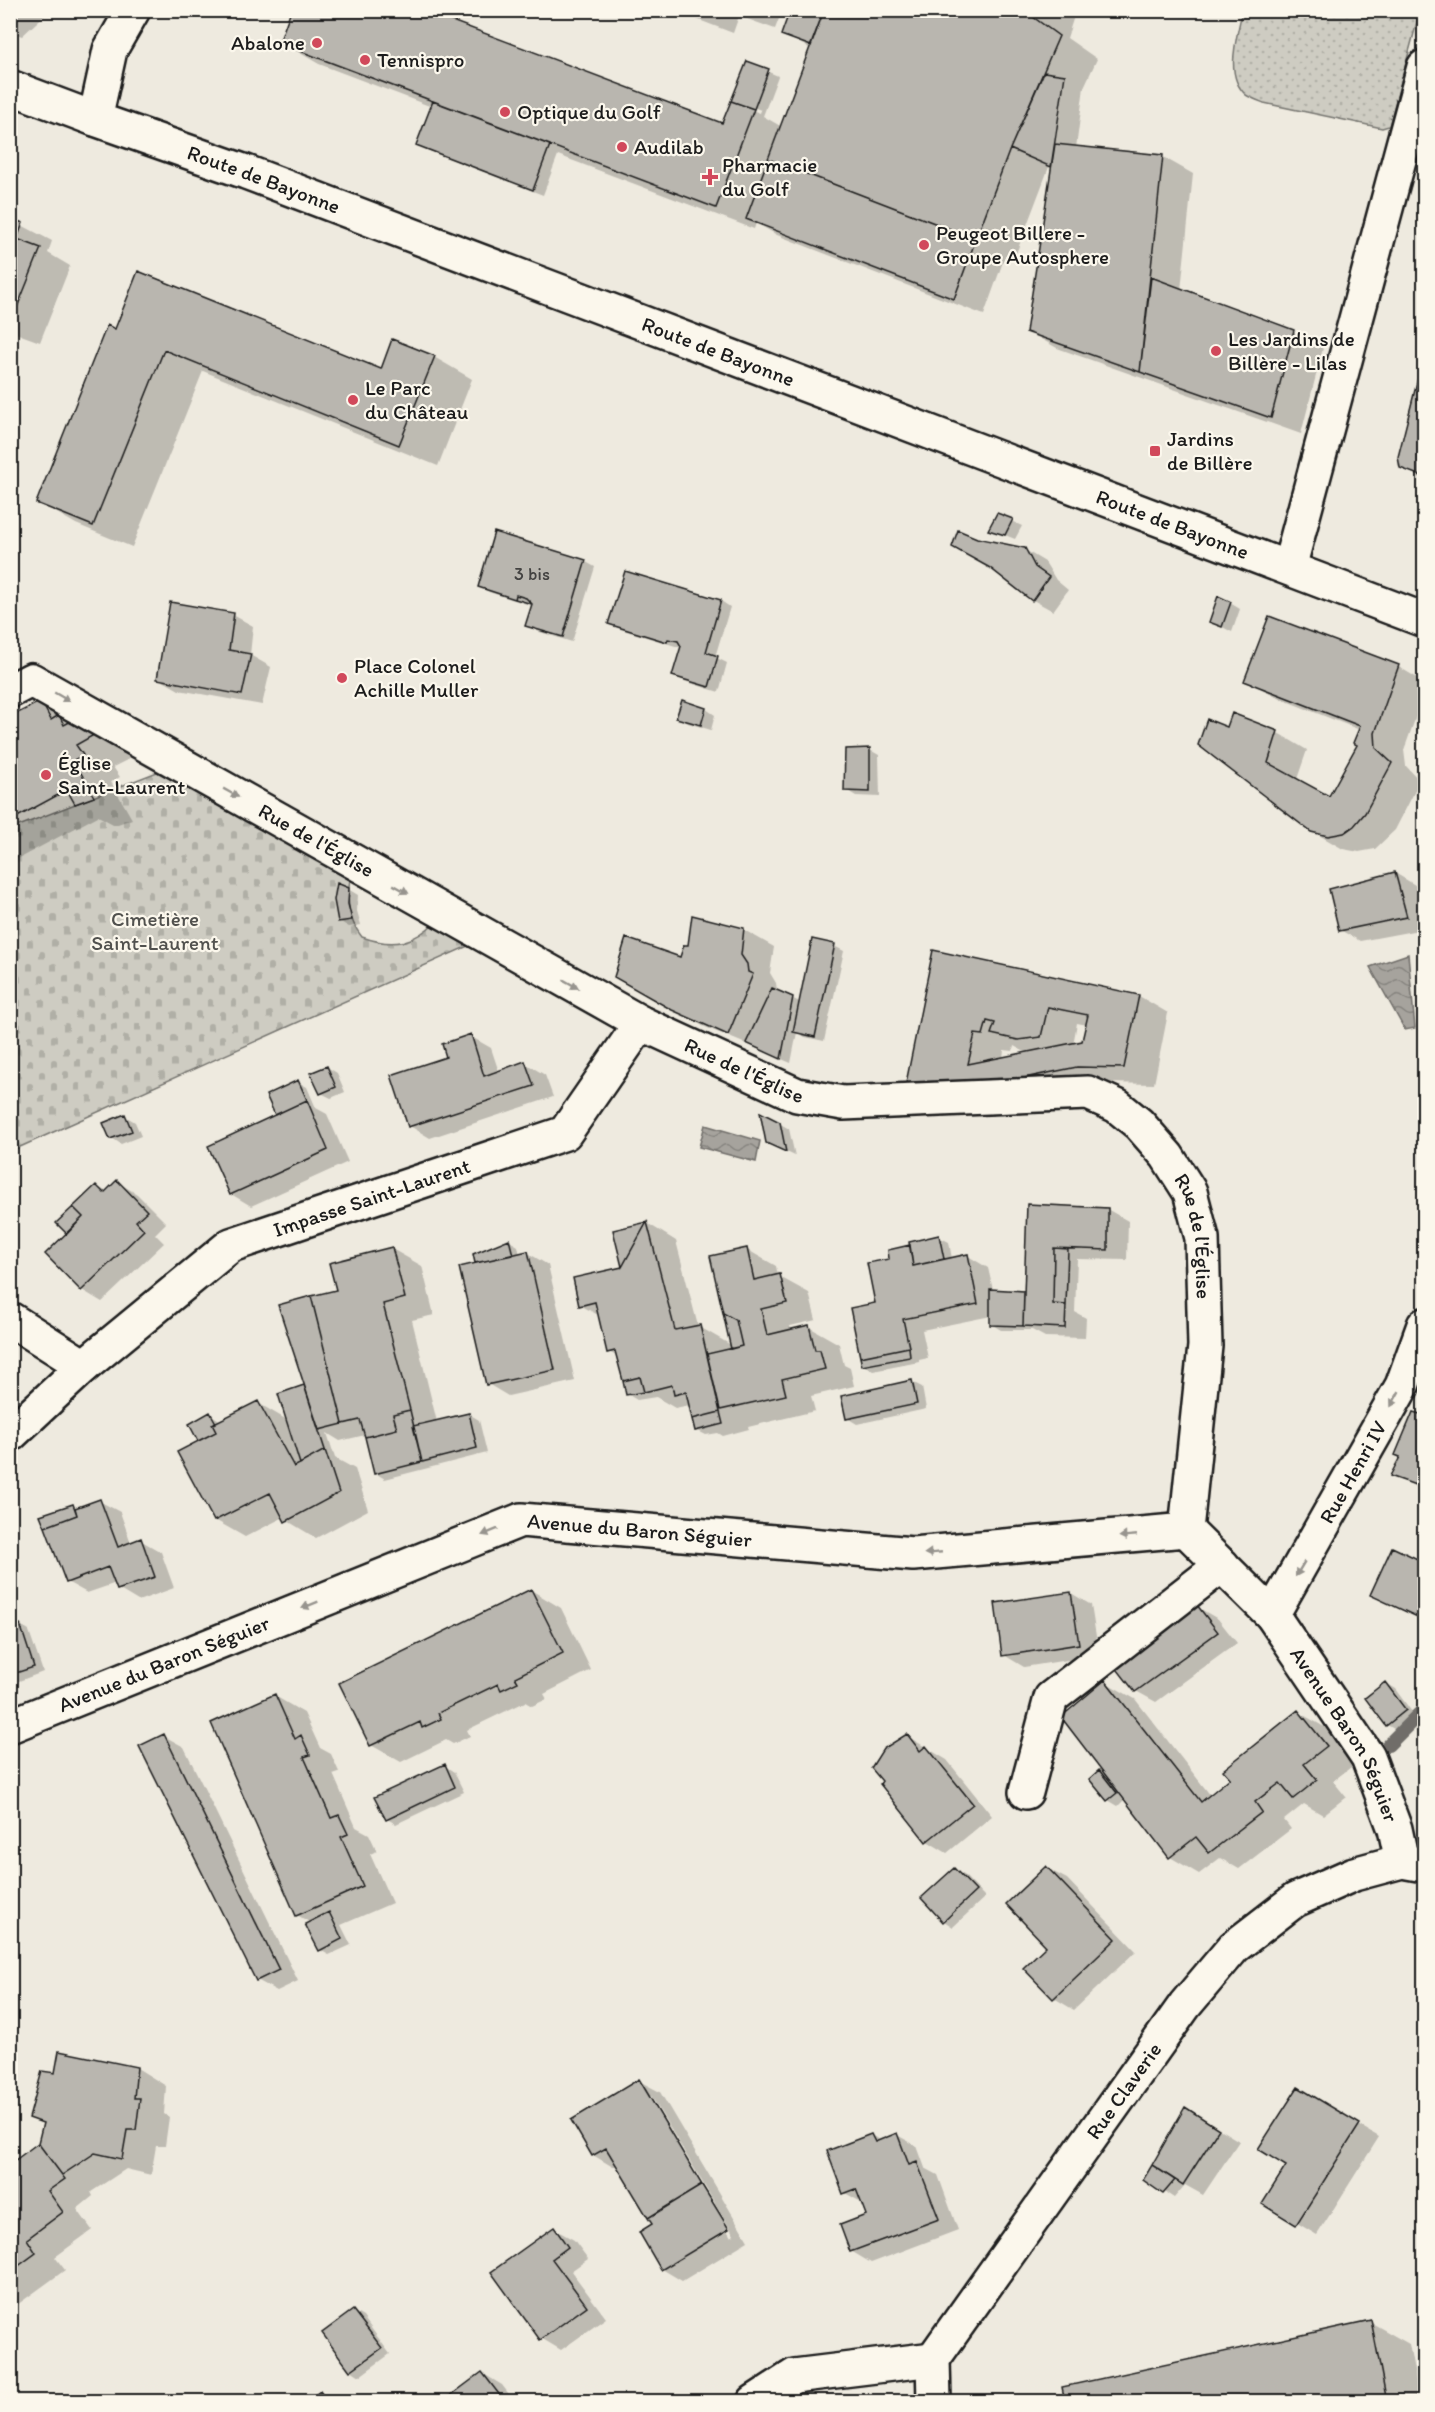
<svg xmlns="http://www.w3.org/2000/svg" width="1435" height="2412" viewBox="0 0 1435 2412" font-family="Itim,sans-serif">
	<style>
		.grass { fill: url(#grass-dots); stroke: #75746f; stroke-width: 1.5 }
		.cemetery { fill: url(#cemetery-stones); stroke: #75746f; stroke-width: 1.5 }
		.water { fill: url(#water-waves); stroke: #6f6d69; stroke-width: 1.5 }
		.shadow { fill: #0003; fill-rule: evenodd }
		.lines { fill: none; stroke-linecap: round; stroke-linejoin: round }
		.stream { stroke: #6f6d69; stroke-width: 14 }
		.building { fill: #b9b6af; stroke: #1c1c1c; stroke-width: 1.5; fill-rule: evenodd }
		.street-casing { stroke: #1c1c1c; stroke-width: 38 }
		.secondary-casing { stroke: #1c1c1c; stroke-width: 38 }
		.street { stroke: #fbf7ec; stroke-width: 33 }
		.secondary { stroke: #fbf7ec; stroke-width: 33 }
		.oneway { fill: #97948e }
		.poi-dot { fill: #d1495b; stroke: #fbf7ec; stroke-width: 2 }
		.labels { text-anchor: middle; stroke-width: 4.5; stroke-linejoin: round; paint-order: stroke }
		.number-label { font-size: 18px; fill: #434241 }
		.poi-label { font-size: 21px; fill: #1c1c1c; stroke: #fbf7ec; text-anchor: start }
		.street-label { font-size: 21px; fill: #1c1c1c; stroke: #fbf7ec }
		.park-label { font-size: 21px; fill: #51514e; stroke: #fbf7ec }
	</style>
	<defs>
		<pattern id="grass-dots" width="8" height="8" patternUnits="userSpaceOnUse" patternTransform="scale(1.5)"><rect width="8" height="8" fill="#ceccc2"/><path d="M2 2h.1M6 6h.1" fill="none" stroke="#b0afa6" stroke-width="1.8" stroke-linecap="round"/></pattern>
		<pattern id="cemetery-stones" width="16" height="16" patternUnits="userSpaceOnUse" patternTransform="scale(1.5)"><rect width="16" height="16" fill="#ceccc2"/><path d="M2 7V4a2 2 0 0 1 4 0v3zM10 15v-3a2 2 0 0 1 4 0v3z" fill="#b0afa6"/></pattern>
		<pattern id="water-waves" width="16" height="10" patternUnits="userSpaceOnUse" patternTransform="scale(1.5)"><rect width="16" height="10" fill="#a6a39d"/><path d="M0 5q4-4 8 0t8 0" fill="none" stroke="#86847f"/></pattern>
	</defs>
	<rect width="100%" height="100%" fill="#eeeadf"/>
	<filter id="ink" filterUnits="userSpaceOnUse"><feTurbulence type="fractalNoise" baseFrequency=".0167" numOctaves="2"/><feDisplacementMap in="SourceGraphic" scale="12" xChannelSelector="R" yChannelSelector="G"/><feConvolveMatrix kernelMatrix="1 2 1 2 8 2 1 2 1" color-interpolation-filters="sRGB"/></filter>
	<g filter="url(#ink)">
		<path class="grass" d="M1242,11h178l-31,115 -7,2 -118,-25c-5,-2 -13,-5 -18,-8 -23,-20 -8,-60 -4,-84z"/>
		<path class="cemetery" d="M157,772l185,94 -2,8 10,6c-4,21 -1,41 12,57 31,11 52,7 74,-16l41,21 -466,209v-322z"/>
		<path class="water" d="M1408,954l7,74 -10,2 -35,-63z
			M705,1125l55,16 -4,21 -57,-15z"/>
		<path class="shadow" d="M10,10h40l-28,26 -12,-4z
			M673,10h108l1,1 -7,18 -36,-13 -6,17z
			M792,10h284l-9,28 30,21 -13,28 -8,61 87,9 30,17 -12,116 112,41 30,17 -22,86 -244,-86 -30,-17 25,-162 -3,-2 -35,92 -9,-3 -21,59 -207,-80 -21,-12 -2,6 -196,-74 -15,40 -116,-45 -9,-6 14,-37 -113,-43 -38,-22 442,83 25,-62 30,13 -15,40 19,11 29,-78 -28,-15zM741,103l20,7 -1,3 -19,-7z
			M10,219l42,22 -4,12 22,13 -30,76 -30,-11z
			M116,331l266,40 52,-14 38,22 -34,87 -235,-95 -71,176 -56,-23 -38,-22z
			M1420,376l4,2v102l-23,-13z
			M998,515l24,11 -7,13 -25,-10z
			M495,534l91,28 9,5 -23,75 -35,-11 -10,-6 6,-19 -44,-14 -9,-5z
			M1025,550l20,12 11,18 12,10 -15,21 -20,-11z
			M721,601l9,6 -15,50 12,6 -8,29 -35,-11 -10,-5 8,-28 -62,-19 -10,-5z
			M1230,603l10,6 -8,23 -21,-11z
			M233,615l20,11 -3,29 21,12 -9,38 -83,-15 -21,-12z
			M1270,618l129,49 25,15v12l-20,56 2,16 14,15 -25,49 -20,19 -16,3 -16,-3 -31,-18 -84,-102 5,-14 45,18 29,17 -10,29 32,19 30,-54 1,-14 -84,-33 -30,-17z
			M41,702l78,38 10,19 -16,8 7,10 -9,5 21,37 -17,6 -17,-9 -88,47v-144z
			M683,702l23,7 9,6 -4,15 -23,-7 -10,-6z
			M870,750l9,5 1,42 -24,-1 -10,-6z
			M1395,873l20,12 9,36v8l-64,12 -20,-11z
			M348,889l10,6 -1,16 4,14 -12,2 -10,-6z
			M693,917l51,13 30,17 -4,26 6,10 1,7 24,13 33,-57 10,5 -20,90 -19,-4 -8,-5 -6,31 -88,-37 -58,-32 36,-35 9,-12z
			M934,952l205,44 29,17 -14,71 -47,-1 -100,22 -70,-5 -30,-17zM1077,1023l10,2 -4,17 -10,3zM1014,1046l9,5 9,2 -29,6 1,-9 9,1z
			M470,1036l21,12 8,24 26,-9 20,12 8,22 -123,41 -20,-12 38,-68z
			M327,1067l10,6 8,19 -14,6 -10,-5z
			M298,1082l9,5 9,21 11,6 21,48 -97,44 -20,-12z
			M125,1116l10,6 6,14 -20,8 -9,-6z
			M779,1123l10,6 6,27 -17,-8z
			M117,1182l20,12 29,29 -11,11 9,9 -62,59 -20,-12 -35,-36 22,-20 27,-48 11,6z
			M1028,1206l79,3 21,12 -1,39 -50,-1 -2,53 11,6 -1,20 -40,-1 -13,-7h-31l-10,-6v-8l-69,14 6,28 -9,2v2l-46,9 -10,-6 14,-61 14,-44 48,-23 10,5 3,17 16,-3 20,12 5,22 32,3z
			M647,1223l29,18 22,85 33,19 15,-96 30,17 2,10 31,17 7,27 -26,6 1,5 18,-4 30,17 5,21 6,3 4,18 -43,10 4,15 -67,16 1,2 -26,7 -5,-3 -12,2 -10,-5 -6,-25 -15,3 -19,-11 -19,3 -10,-6 -9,-37 -9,-5 -9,-36 -20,-11 43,-37z
			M508,1240l10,6 2,9 8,-2 20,12 27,116 -67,15 -20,-12 -9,-120 -3,-1z
			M392,1249l30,17 12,49 -22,5 25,102 32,-8 10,6 8,33 -102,26 -10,-6 -10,-38 -25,6 -13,-8 8,25 20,11 13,41 -52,28 -30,-18 -2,-3 -39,20 -30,-17 -14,-79 -2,-1 11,-26 11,7 37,-18 29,17 -8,-25 27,-9 32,-95z
			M912,1382l10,5 4,22 -69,15 -10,-6z
			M1414,1414l10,3v74l-32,-16 9,-18z
			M99,1501l21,11 11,31 9,-3 21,12 13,36 -36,13 -20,-12 -2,-6 -29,10 -20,-11 6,-77 6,4z
			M1393,1549l31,15v57l-52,-27z
			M531,1590l30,18 30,62 -47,24 3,5 -15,7 -7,-4 -58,28 3,6 -17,8 -7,-4 -45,22 -30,-17z
			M1071,1593l20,12 8,50 -75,12 -20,-12z
			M1197,1607l21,12 19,24 -81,59 -20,-11z
			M19,1625l10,6 14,41 -24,9 -9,-5v-48z
			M1105,1682l30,17 76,97 21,-18 66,-66 30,17 27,35 -22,17 13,16 -23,18 -19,-11 -20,16 7,9 -52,40 -19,-11 -21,16 -29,-17 -45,-58 -7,7 -10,-6 -8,-28 9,5z
			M1385,1683l10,6 20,27 -19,14 -9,-5z
			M275,1696l29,17 16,35 11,6 8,18 -6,2 23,53 13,7 8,17 -7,3 22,49 -51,22 10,20 -22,10 -9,-5 -9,-27 -14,-8z
			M164,1736l20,11 114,234 -21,10 -20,-11z
			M907,1736l40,24 45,56 -45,37 -20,-12z
			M445,1766l9,6 10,20 -68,32 -9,-5z
			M1046,1868l21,11 69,72 -62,59 -20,-12 -29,-30 23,-22z
			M954,1870l10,5 21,22 -32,30 -9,-6z
			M137,2068l29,18 -2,28 5,3 -4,29h-9l-5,29 -25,-6 -35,23 2,4 -16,13 15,21 -37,27 10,13 -55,40v-144l30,-22 4,-19 -13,-8 25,-42z
			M639,2081l21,11 88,149 -66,40 -20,-12 -21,-36 13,-9 -36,-60 -5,3 -20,-12zM648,2096h3l83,139 -3,2z
			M1298,2089l81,48 -62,98 -53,-32 24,-37z
			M1206,2121l33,20 -36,54 -18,-10 -11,13 -29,-19 8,-13z
			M871,2135l10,6 16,-6 20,11 8,22 13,7 20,55 -87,33 -20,-12 17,-36 -5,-12 -18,-10z
			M554,2229l20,11 14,19 -17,12 35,47 -45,32 -20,-12z
			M353,2311l10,6 27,37 -30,22 -9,-6z
			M1370,2322l39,22 11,58h-354z
			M482,2373l20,12 13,17h-70z
			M320,2393l9,6 3,3h-23z"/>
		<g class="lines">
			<path class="stream" d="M1388,1745l36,-36"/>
		</g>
		<path class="building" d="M291,10h132l299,113 9,-22 23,8 -38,99 -437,-165z
			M686,10h19l-2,7z
			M790,10h34l-13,36 -30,-11z
			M824,10h207l-2,4 30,22 -49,113 -34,90 -208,-80z
			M747,61l22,8 -15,40 -23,-8z
			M1044,72l21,3 -14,92 -41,-18z
			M433,101l117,44 -17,45 -117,-45z
			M1055,144l108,11 -23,217 -114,-40z
			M768,159l208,80 -22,60 -208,-80z
			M10,218l13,5 -6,16 24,9 -31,77z
			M138,271l243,98 11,-30 43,17 -36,89 -235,-95 -71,176 -57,-23 71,-178 8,4z
			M1151,277l143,53 -23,88 -131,-46z
			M1419,374l5,2v101l-24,-9 -2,-11z
			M997,513l16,6 -8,16 -17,-5z
			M958,530l19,8 48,10 10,19 14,10 -17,24 -42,-33 -38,-21z
			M494,532l92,28 -23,77 -38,-11 7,-22 -6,-6 -10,-3 -1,4 -37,-12z
			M625,571l96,29 -15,52 12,4 -9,31 -37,-11 9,-30 -3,-5 -10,-2 -1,3 -59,-18z
			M516,595l10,3 6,6 -17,-5z
			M1218,596l13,6 -9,25 -13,-5z
			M170,602l64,11 -5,37 22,4 -9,41 -85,-16z
			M1269,616l130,49 -24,68 1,15 16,15 -27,50 -11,13 -10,7 -16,3 -17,-4 -113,-87 9,-26 20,8 5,-14 46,18 -10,32 61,33 28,-51 -4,-2 7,-17 -116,-45z
			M682,700l24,8 -5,17 -25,-7z
			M41,701l10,19 8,-5 5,10 17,-9 11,20 -16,9 7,10 -9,5 20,37 -19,7 -8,-14 -57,31v-104z
			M870,748v44l-26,-1 1,-42z
			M1395,872l12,45 -68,14 -10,-42z
			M337,883l12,5 -1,16 4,16 -14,2 -4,-22z
			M692,915l52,13 -3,27 6,9 1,8 5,2 -25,61 -56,-25 -58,-33 12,-39 54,19 4,-12h4z
			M812,939l23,5 -20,93 -22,-5z
			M933,950l206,45 -15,73 -47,-1 -101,21 -70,-5zM1048,1007l40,8 -6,26 -114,23 7,-30 8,1 4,-14 8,2 -4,11 27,6 23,-3z
			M772,988l21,9 -12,62 -35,-16z
			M471,1034l13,42 41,-15 9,25 -126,41 -17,-52 55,-18 -4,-13z
			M327,1066l9,21 -16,7 -10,-21z
			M298,1080l9,20 -32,15 -9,-20z
			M307,1100l21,50 -98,45 -22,-49z
			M760,1112l20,10 6,30 -20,-9z
			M125,1114l7,17 -22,8 -7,-16z
			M117,1180l30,31 -11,10 8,9 -63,61 -36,-37 38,-37 -10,-10 23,-22 8,8z
			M1027,1204l81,4v42l-54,-2 -1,56 13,1 -1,23 -42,-2z
			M73,1207l10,10 -16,17 -11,-11z
			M647,1222l-25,45 -9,-37z
			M647,1222l28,108 25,-5 20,87 -28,7 -6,-27 -12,3 -2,-10 -28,7 -4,-15 -17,4 -8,-30 -8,2 -12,-51 -16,4 -6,-28 49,-11z
			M939,1235l5,24 -31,7 -4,-24z
			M509,1239l4,16 -38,8 -2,-9z
			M910,1245l3,21 55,-12 10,50 -75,15 6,28 -49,10 -10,-49 25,-5 -8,-40 22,-4 -1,-9z
			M392,1247l13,51 -22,6 27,106 -17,4 4,15 -32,8 -5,-17 -17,4 -32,-128 25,-6 -7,-27z
			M747,1248l7,32 26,-6 7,29 -26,6 6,26 42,-10 6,25h5l5,19 -43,10 4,16 -66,15 -13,-56 35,-8 -6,-26 -13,-7 -13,-57z
			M1054,1248l14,1 -2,56 -13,-1z
			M528,1251l27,119 -69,15 -27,-118z
			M990,1289l34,2 -1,35 -33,-1z
			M311,1296l32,128 -24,6 -41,-125z
			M723,1313l13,7 6,26 -11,3z
			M909,1347l1,10 -48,9 -2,-9z
			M640,1377l4,15 -18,3 -3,-14z
			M912,1380l5,24 -71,15 -5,-23z
			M304,1385l21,65 -25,14 -22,-70z
			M258,1401l36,66 31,-17 14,43 -54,29 -15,-29 -56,28 -37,-69 39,-20 -4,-8z
			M410,1410l12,52 -48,12 -9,-37 32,-8 -4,-15z
			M210,1412l6,11 -4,1 4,8 -18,9 -9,-17z
			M720,1412l3,12 -28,7 -3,-12z
			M1413,1412l11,3v73l-34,-12 10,-19 -5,-2z
			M469,1413l8,35 -55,14 -9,-36z
			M100,1499l18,48 23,-9 14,39 -38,13 -9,-23 -42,16 -21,-56 32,-12 -2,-7z
			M73,1504l4,11 -32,12 -5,-12z
			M1392,1547l32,15v58l-54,-25z
			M531,1589l32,64 -48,24 3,5 -17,8 -3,-6 -60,29 3,6 -19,9 -2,-6 -50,24 -31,-63z
			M1071,1592l8,52 -77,12 -7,-53z
			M1197,1605l21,27 -83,60 -21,-27z
			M20,1624l14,43 -24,8v-48z
			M1105,1680l96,122 29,-24 -7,-8 75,-60 29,36 -23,18 13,16 -24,19 -13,-16 -25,19 7,10 -53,41 -13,-16 -27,21 -108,-141z
			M1385,1682l21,28 -20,16 -21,-28z
			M275,1694l20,45 6,-4 9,20 -6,2 27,61 8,-3 9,19 -7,3 22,49 -67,30 -85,-193z
			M164,1734l115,236 -23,11 -117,-235z
			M907,1734l13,17 6,-5 47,58 -47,38 -46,-58 2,-3 -11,-13 12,-19z
			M445,1764l10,23 -69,33 -12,-23z
			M1099,1770l18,23 -10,8 -18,-22z
			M1046,1866l70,73 -63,60 -30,-31 23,-22 -40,-42z
			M954,1868l22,23 -33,31 -22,-24z
			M329,1912l13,27 -23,12 -14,-27z
			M59,2051l78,16 -3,31h6l-4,32h-9l-5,29 -27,-6 -33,22 -24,-32 5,-20 -14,-5 13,-47 13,2z
			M639,2079l63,106 -54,33 -42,-70 -14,8 -21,-36z
			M1298,2087l62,37 -64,101 -34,-21 24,-38 -28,-17z
			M1185,2107l34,22 -36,56 -31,-20z
			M897,2133l12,32 8,-3 22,57 -89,33 -10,-27 26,-10 -10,-26 -13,5 -16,-43 44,-17 4,8z
			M38,2143l27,36 -17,12 15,21 -36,27 9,14 -26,19v-108z
			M1152,2165l23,15 -12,14 -20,-14z
			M702,2185l27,44 -68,41 -22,-38 13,-8 -4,-6z
			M554,2227l14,20 -16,12 35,47 -47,34 -49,-68z
			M353,2310l29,38 -32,23 -28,-38z
			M1371,2320l16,82h-322l-3,-15z
			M482,2372l23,30h-63z
			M320,2391l7,10 -21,1z"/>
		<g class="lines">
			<g class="street-casing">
				<g id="street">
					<path d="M95,119l15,-69 23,-40"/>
					<path d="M1289,568l135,-501"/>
					<path id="s1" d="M10,691l21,-11 610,343 156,72 46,8 245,-10 29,13 22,18 28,32 23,36 12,46 3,108 -19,184"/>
					<path d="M10,1319l74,47"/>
					<path id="s2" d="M10,1435l74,-69 147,-121 334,-112 76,-110"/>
					<path id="s3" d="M1272,1615l130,-229 22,-61"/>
					<path id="s4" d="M10,1726l511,-206 392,34 273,-24 86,85 96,142 27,72 7,32"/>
					<path d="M1026,1792l25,-94 171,-133"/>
					<path d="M754,2402l40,-26 139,-17"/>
					<path id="s5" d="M934,2402l-1,-43 252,-354 49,-58 61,-47 59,-26 48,-13 22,4"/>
				</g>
			</g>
			<g class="secondary-casing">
				<g id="secondary">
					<path id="s6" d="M10,87l85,32 151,53 1178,448"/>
				</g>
			</g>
			<use href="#street" class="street"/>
			<use href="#secondary" class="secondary"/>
		</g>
		<defs><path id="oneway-solid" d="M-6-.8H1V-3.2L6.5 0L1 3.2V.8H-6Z" transform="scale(1.5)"/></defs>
		<g class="oneway">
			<use href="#oneway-solid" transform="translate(62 697) rotate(30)"/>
			<use href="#oneway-solid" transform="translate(231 793) rotate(29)"/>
			<use href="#oneway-solid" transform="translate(401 889) rotate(29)"/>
			<use href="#oneway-solid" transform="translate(571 984) rotate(29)"/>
			<use href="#oneway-solid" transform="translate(1395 1399) rotate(119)"/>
			<use href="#oneway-solid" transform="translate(490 1532) rotate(158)"/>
			<use href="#oneway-solid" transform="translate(1128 1536) rotate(175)"/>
			<use href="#oneway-solid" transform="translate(933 1553) rotate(175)"/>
			<use href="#oneway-solid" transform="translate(1300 1569) rotate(121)"/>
			<use href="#oneway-solid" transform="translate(310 1605) rotate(158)"/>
		</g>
	</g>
	<g class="poi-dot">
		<circle cx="317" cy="43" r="6"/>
		<circle cx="365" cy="60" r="6"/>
		<circle cx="505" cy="112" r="6"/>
		<circle cx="622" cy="147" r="6"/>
		<path d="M707 168h6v6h6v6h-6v6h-6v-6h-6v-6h6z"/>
		<circle cx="924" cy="245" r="6"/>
		<circle cx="1216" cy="351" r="6"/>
		<circle cx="353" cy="400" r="6"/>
		<rect x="1149" y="445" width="12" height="12" rx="3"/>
		<circle cx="342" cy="678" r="6"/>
		<circle cx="46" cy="775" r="6"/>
	</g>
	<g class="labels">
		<g class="number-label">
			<text x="532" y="580">3 bis</text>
		</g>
		<g class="poi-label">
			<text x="305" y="50" text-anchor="end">Abalone</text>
			<text x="377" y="67">Tennispro</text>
			<text x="517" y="119">Optique du Golf</text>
			<text x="634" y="154">Audilab</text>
			<text x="722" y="172">Pharmacie<tspan x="722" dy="24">du Golf</tspan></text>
			<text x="936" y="240">Peugeot Billere -<tspan x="936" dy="24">Groupe Autosphere</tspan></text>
			<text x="1228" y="346">Les Jardins de<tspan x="1228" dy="24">Billère - Lilas</tspan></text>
			<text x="365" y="395">Le Parc<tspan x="365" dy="24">du Château</tspan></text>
			<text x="1167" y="446">Jardins<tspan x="1167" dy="24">de Billère</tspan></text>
			<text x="354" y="673">Place Colonel<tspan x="354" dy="24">Achille Muller</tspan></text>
			<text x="58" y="770">Église<tspan x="58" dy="24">Saint-Laurent</tspan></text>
		</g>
		<g class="street-label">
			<text dy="7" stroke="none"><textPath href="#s6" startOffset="270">Route de Bayonne</textPath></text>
			<text dy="7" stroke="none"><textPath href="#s6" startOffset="756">Route de Bayonne</textPath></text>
			<text dy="7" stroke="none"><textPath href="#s6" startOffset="1242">Route de Bayonne</textPath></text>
			<text dy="7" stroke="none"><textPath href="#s1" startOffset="351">Rue de l'Église</textPath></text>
			<text dy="7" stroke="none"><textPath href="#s1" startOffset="837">Rue de l'Église</textPath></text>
			<text dy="7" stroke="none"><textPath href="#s2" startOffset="440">Impasse Saint-Laurent</textPath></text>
			<text dy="7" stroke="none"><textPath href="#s1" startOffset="1377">Rue de l'Église</textPath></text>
			<text dy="7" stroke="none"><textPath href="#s3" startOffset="164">Rue Henri IV</textPath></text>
			<text dy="7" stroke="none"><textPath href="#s4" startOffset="670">Avenue du Baron Séguier</textPath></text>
			<text dy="7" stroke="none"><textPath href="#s4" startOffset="166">Avenue du Baron Séguier</textPath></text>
			<text dy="7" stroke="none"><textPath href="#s4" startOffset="1480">Avenue Baron Séguier</textPath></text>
			<text dy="7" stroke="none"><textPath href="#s5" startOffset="372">Rue Claverie</textPath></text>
		</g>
		<g class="park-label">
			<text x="155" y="926">Cimetière<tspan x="155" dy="24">Saint-Laurent</tspan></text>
		</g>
	</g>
	<rect width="1435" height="2412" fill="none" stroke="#fbf7ec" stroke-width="36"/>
	<rect x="18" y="18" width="1399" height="2376" fill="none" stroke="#1c1c1c" stroke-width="2" filter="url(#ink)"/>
</svg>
